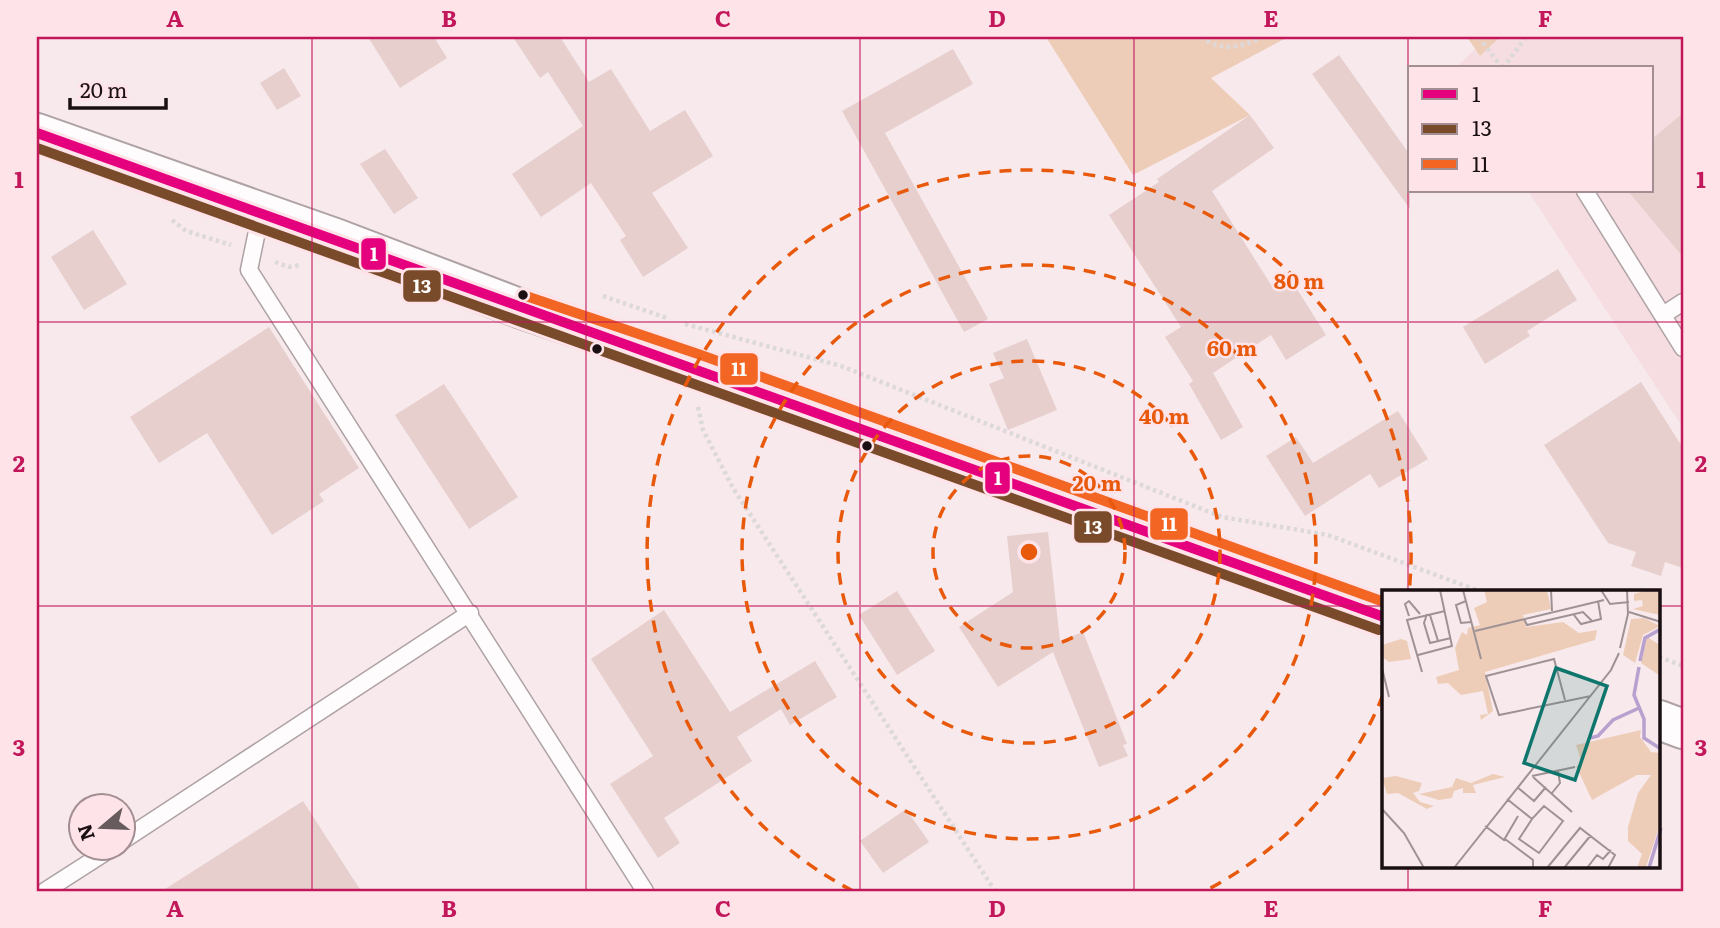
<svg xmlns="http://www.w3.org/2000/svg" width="1720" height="928" viewBox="0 0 1720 928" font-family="Literata,serif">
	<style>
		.built { fill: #f6dde2 }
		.green { fill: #eecdb8 }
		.building { fill: #e6cfcd }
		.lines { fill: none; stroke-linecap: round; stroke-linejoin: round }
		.lane-casing { stroke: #aea2a4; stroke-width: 19 }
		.secondary-casing { stroke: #aea2a4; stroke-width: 42 }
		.path { stroke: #ddd8d9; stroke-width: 4.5; stroke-dasharray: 3.5 3.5; stroke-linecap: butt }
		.lane { stroke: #fefcfc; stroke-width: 16 }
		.secondary { stroke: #fefcfc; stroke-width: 38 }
		.bus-1-casing { stroke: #fee3e9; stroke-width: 16 }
		.bus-2-casing { stroke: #fee3e9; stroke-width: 16 }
		.bus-3-casing { stroke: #fee3e9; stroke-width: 16 }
		.bus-1 { stroke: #e5007d; stroke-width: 10 }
		.bus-2 { stroke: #7a4b2a; stroke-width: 10 }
		.bus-3 { stroke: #f26522; stroke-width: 10 }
		.grid { fill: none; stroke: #c2185b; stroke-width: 2; stroke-opacity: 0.55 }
		.ring { fill: none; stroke: #e8590c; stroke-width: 3.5; stroke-dasharray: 12 9 }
		.bus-dot { fill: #1a0f12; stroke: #fee3e9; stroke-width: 2.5 }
		.inset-river { fill: none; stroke: #b8a0cf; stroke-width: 3.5 }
		.inset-road { fill: none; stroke: #9f9295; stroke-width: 2 }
		.view { fill: #0f766e; fill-opacity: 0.15; stroke: #0f766e; stroke-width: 3.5 }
		.inset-edge { fill: none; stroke: #1a0f12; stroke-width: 3.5 }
		.centre { fill: #e8590c; stroke: #fee3e9; stroke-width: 3.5 }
		.ring-label { font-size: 21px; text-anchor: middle; font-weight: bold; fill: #e8590c; stroke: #fee3e9; stroke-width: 5; stroke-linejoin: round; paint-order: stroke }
		.line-badge { stroke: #fee3e9; stroke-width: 2.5 }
		.badge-label { font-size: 19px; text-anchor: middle; font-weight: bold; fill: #fff }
		.neatline { fill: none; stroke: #c2185b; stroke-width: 2.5 }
		.grid-label { font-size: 23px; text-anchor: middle; font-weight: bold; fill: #c2185b }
	</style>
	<rect width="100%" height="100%" fill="#f8e9ec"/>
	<path class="built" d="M1488,37h195v391l-155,-237h124v-123h-197z"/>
	<path class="green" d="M1046,37h242l-77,41 39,37 -117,60z
		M1467,37h33l-20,19z"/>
	<path class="building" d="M368,37h66l13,21 -47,30z
		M513,37h47l29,45 22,-13 39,62 35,-21 28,46 -61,37 36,55 -45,29 -23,-37 6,-4 -35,-53 -50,34 -29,-43 71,-48 -35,-54 -8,6z
		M953,49l20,35 -88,49 103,186 -24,13 -122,-221z
		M1339,55l71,100v54l-98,-135z
		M284,68l17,28 -24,14 -17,-27z
		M1683,113v144l-55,-66h24v-52z
		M1250,115l24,33 -62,43 61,97 17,-10 36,57 -40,25 -15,-25 -58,38 30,54 -22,13 -32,-56 4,-3 -28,-44 16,-10 -72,-112 50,-33 -2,-3z
		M385,149l33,49 -24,16 -34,-50z
		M93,230l34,54 -43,26 -33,-53z
		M1558,269l19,31 -50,31 3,5 -45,28 -22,-37z
		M269,327l90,141 -40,26 5,7 -52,34 -65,-102 -48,30 -29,-46z
		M1027,339l30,71 -49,20 -19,-46 15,-6 -11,-25z
		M1641,382l42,66v120l-18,-6 -4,14 -30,-10 5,-14 -28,-9 -64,-98z
		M444,384l74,113 -49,32 -74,-114z
		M1398,411l30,48 -49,29 -9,-14 -65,42 -39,-60 30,-19 17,26z
		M1048,532l12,109 23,-9 44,112 -4,1 5,11 -29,11 -46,-115 -55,35 -39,-60 54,-35 -6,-56z
		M897,591l38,60 -38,24 -38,-60z
		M664,610l66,102 85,-51 22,36 -47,28 -9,-16 -44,28 15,24 -88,57 16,25 -22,15 -48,-74 43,-28 -62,-97z
		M303,801l58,90h-199z
		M906,809l23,33 -46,31 -23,-32z"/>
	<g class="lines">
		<g class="lane-casing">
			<path id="lane" d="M1585,191l98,157
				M261,212l-12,58 396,621
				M1663,315l20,-13
				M122,841l348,-228
				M45,891l67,-43"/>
		</g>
		<g class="secondary-casing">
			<path id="secondary" d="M37,133l301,106 181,69 177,60 688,249
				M1659,720l24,9"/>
		</g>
		<path class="path" d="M1201,37c19,15 40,11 61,0
			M1479,37l23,31
			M1503,68l23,-31
			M172,220l14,11 45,14
			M275,262l14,5 11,-2
			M603,296l64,22
			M685,324l156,42 381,151 106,18 154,57
			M698,407l5,23 30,58 262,403
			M1659,657l24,9"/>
		<use href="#lane" class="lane"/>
		<use href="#secondary" class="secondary"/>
		<g class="bus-1-casing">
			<path id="bus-1" d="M37,133l1347,484"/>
		</g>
		<g class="bus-2-casing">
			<path id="bus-2" d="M37,148l1342,482"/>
		</g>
		<g class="bus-3-casing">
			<path id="bus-3" d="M523,295l178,60 683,247"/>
		</g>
		<use href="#bus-1" class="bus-1"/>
		<use href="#bus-2" class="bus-2"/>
		<use href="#bus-3" class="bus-3"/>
	</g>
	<path class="grid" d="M312,37v854M586,37v854M860,37v854M1134,37v854M1408,37v555M37,322h1646M37,606h1347M1659,606h24M1408,867v24"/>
	<g class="ring">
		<circle cx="1029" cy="552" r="96"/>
		<circle cx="1029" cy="552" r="191"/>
		<circle cx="1029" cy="552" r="287"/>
		<path d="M1383 695A382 382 0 0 1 1205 891M853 891A382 382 0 1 1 1409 592"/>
	</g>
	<g class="bus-dot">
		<circle cx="523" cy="295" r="6"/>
		<circle cx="597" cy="349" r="6"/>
		<circle cx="867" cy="446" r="6"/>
	</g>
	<g transform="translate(1382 590)">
		<rect width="278" height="278" fill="#f8e9ec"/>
		<path d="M102,0h63l4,19 -28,6 3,12 37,-5 16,11 18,-3 -2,10 -110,32 8,39 -12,9 -1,-5 8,-1 -5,-23 -22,4 -13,-12 -10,1 -2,-7 23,-7 -4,-22 7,-16 5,3 1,-7 12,-3 -6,-17 13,-6zM265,0h13v25l-27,-6 10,-3 -1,-6 -8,1v-7zM262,28l16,8 -17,9 -8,28 -12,-8 8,-36zM265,47l13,8 -1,30 -18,-12zM19,49l6,2 4,18 -22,3 -7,-5v-12zM259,140l-1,7 11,15 9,1v71l-14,43 -9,1 5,-14 -14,-13v-14l10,-34 13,-18h-14l-45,25 -16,-34 6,-2 -6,-19zM111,184l12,3 -32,8 3,8h-13v-5l-9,3 -2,7 -13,2 -20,-6 33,-7 4,-9 15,5zM14,186l26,7 -3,8 -6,2 7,9 14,4 -7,3 -29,-16 -11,1 -5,-16z" fill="#eecdb8"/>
		<path class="inset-river" d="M258,71l5,-23 16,-9M257,77l-5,28 10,24v19l17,11M208,148l8,-2 15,-16 26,-12M267,278l12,-40"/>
		<path class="inset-road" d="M81,0l18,69M169,0l1,21M219,0l9,14 19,-2M84,11l-10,4 5,18 10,-1M247,22l32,10M45,24l-3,9 6,20 21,-5M48,25l8,26M192,25l7,9 20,-5 -3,-18M27,26l-4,-12 4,-3 11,13M142,29l3,6 56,-13 9,9M93,41l129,-31M238,58l8,-34 -1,-24M36,65l34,-9 -12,-56M0,78l7,29M40,82l-15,-52 38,-9M183,110l-11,-41 -68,17 13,39 92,-19M150,186l43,-9M151,187l39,35M135,197l17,14 12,-14M170,203l8,-10 -2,-12M125,209l25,20 12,-13 19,15 -24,32 -20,-14 13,-20M0,219l22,24 20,35M103,236l19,14 14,-24M123,249l28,21v8M72,278l157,-198 8,-17M165,278l33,-40 35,27 -7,13M182,278l27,-33M205,278l10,-13 6,4 8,-9"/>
		<path class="view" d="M174,78l51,18 -32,94 -51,-17z"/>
		<rect width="278" height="278" class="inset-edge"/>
	</g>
	<circle cx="1029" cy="552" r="10" class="centre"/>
	<g class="ring-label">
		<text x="1299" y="289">80 m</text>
		<text x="1232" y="356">60 m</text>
		<text x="1164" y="424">40 m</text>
		<text x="1097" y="491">20 m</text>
	</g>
	<g class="line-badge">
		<rect x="360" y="237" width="27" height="34" rx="7" fill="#e5007d"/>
		<rect x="402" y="269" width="40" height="34" rx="7" fill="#7a4b2a"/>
		<rect x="719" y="352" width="40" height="34" rx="7" fill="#f26522"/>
		<rect x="984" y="461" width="27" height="34" rx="7" fill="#e5007d"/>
		<rect x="1149" y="507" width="40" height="34" rx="7" fill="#f26522"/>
		<rect x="1073" y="510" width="40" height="34" rx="7" fill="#7a4b2a"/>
	</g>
	<g class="badge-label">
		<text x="374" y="261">1</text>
		<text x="422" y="293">13</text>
		<text x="739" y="376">11</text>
		<text x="998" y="485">1</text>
		<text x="1169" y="531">11</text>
		<text x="1093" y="534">13</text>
	</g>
	<rect width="1720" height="928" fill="none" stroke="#fee3e9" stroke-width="77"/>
	<rect x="1408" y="66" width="245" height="126" fill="#fee3e9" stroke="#a38e93" stroke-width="2"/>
	<rect x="1422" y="89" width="35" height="10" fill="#e5007d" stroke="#a38e93" stroke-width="2"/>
	<text x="1472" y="102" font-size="21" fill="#1a0f12">1</text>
	<rect x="1422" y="124" width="35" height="10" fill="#7a4b2a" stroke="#a38e93" stroke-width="2"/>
	<text x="1472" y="136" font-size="21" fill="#1a0f12">13</text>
	<rect x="1422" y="159" width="35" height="10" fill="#f26522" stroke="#a38e93" stroke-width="2"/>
	<text x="1472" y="172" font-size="21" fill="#1a0f12">11</text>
	<g transform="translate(102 827) rotate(251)"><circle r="33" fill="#fee3e9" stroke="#a38e93" stroke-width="2"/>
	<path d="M0-5L12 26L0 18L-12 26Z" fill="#685b5e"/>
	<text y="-10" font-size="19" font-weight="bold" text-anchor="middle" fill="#1a0f12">N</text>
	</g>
	<path d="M70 98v10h96v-10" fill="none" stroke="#1a0f12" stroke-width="3.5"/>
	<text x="80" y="98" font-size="21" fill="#1a0f12" stroke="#fee3e9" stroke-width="5" paint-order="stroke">20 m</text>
	<rect x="38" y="38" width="1644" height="852" class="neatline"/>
	<g class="grid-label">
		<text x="175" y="27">A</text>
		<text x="449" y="27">B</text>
		<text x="723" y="27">C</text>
		<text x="997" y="27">D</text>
		<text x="1271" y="27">E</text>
		<text x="1545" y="27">F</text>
		<text x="19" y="188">1</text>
		<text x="1701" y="188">1</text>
		<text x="19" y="472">2</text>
		<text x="1701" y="472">2</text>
		<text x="19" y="756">3</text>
		<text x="1701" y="756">3</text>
		<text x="175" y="917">A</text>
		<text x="449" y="917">B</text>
		<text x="723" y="917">C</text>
		<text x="997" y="917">D</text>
		<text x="1271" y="917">E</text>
		<text x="1545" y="917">F</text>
	</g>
</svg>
